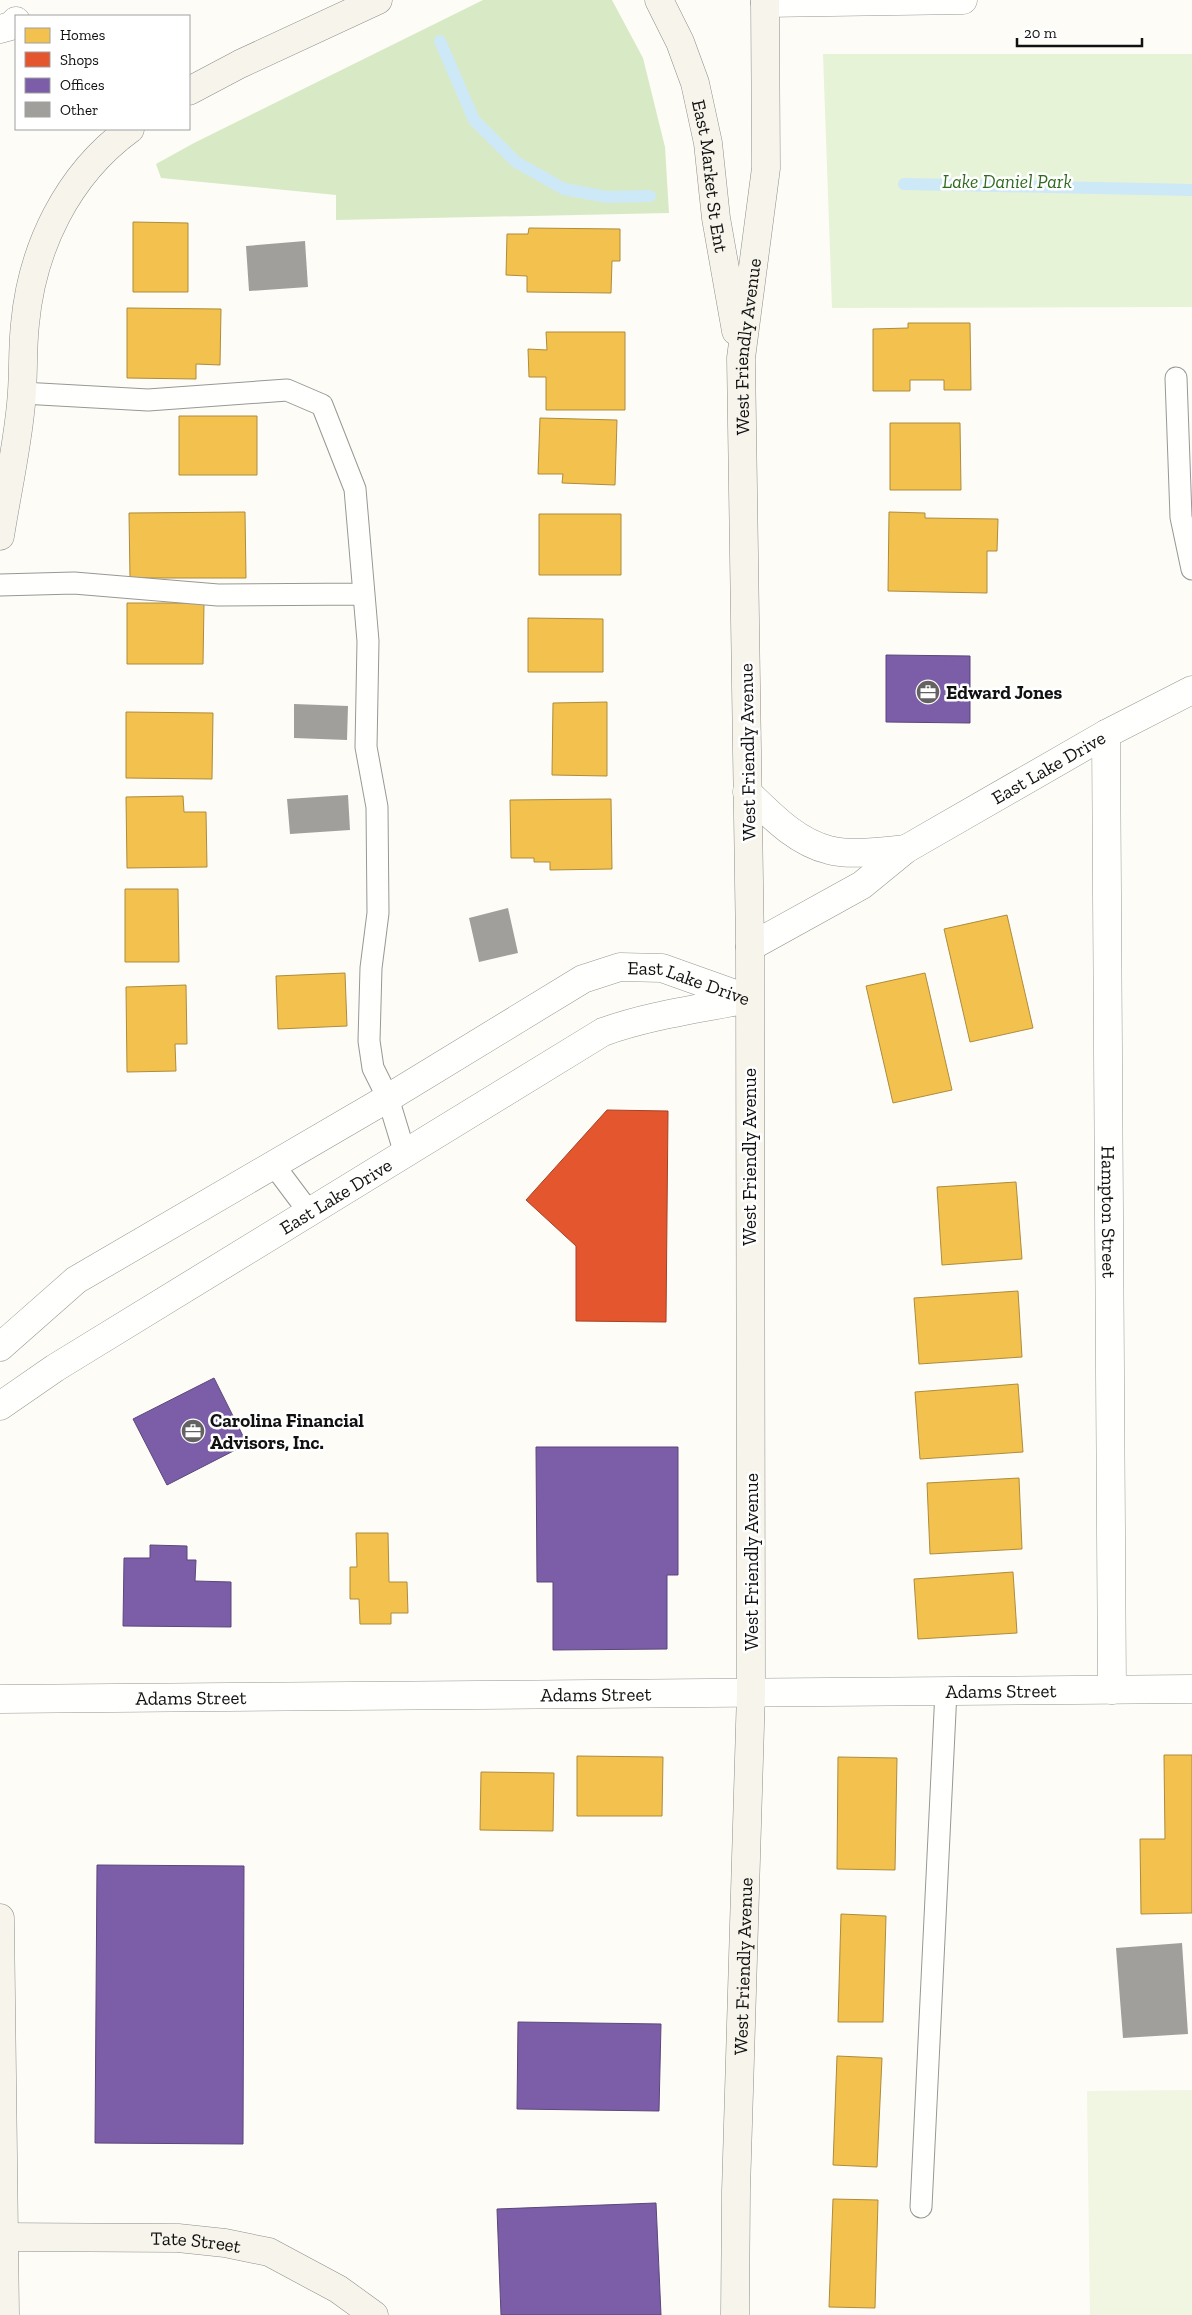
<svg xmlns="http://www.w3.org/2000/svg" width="1192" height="2315" viewBox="0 0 1192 2315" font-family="'Zilla Slab',serif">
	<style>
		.green { fill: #e7f3d7 }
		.forest { fill: #d8eac5 }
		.pitch { fill: #f0f6e1 }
		.homes { fill: #f2c14e; stroke: #ae8c3c }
		.shops { fill: #e4572e; stroke: #a54225 }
		.offices { fill: #7b5ea7; stroke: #5b477a }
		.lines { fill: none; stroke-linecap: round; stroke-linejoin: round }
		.stream { stroke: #cde8f7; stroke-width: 12 }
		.building { fill: #a19f9c }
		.lane-casing { stroke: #979795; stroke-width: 23 }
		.street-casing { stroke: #979795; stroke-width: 29 }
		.secondary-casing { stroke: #8e8d8b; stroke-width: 29 }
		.lane { stroke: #fffffe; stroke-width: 21 }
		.street { stroke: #fffffe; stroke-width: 28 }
		.secondary { stroke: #f6f4eb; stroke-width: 28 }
		.labels { text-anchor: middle; stroke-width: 5; stroke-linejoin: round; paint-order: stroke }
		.street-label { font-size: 19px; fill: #111; stroke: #fff }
		.park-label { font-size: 19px; font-style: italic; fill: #2f6b1f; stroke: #fff }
		.poi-label { font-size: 19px; font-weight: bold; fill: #111; stroke: #fff; text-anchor: start }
	</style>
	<rect width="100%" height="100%" fill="#fdfcf7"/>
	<path class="green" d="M823,54h369v253l-360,1z"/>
	<path class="forest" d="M483,0h129l31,58 22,89 4,66 -333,7v-25l-175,-17 -5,-14 38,-21z"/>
	<path class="pitch" d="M1192,2090v225h-102l-3,-224z"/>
	<path class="homes" d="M133,222l55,1v69h-55z
		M529,228l91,1v32h-8l-1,32 -84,-1v-16l-21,-1 1,-41h21z
		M127,308l94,1 -1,56 -24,-1v15l-69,-1z
		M908,323h62l1,67h-27v-10h-34v11h-37v-62l35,-1z
		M546,332h79v78h-79v-33h-17l-1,-28 19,1z
		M179,416h78v59h-78z
		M540,418l77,2 -2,65 -53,-2 1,-9h-25z
		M890,423h70l1,67h-71z
		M245,512l1,66h-116l-1,-65z
		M889,512l36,1v5l73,1 -1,32h-10v42l-99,-2z
		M539,514h82v61h-82z
		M127,603h77l-1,61h-76z
		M528,618l75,1v53h-75z
		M607,702v74l-55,-1 1,-72z
		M126,712l87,1 -1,66 -86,-1z
		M183,796l1,16h22l1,55 -80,1 -1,-71z
		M611,799l1,70 -62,1v-8h-16v-4h-23l-1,-58z
		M125,889h53l1,73h-54z
		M1007,915l26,113 -63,14 -26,-113z
		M345,973l2,53 -69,3 -2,-53z
		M925,973l27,117 -59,13 -27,-117z
		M186,985l1,59h-12l1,27 -49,1 -1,-85z
		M1016,1182l6,77 -80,6 -5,-78z
		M1018,1291l4,66 -103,7 -5,-66z
		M1018,1384l5,68 -103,7 -5,-67z
		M1019,1478l3,71 -92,5 -3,-71z
		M356,1533h32l1,49h18l1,31h-17v11h-31l-1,-25h-9v-32h7z
		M1013,1572l4,61 -99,6 -4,-60z
		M1164,1755h28v158l-51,1 -1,-75h25z
		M577,1756l86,1 -1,59h-85z
		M838,1757l59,1 -2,112 -58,-1z
		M481,1772l73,1 -1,58 -73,-1z
		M841,1914l45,2 -3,106h-45z
		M837,2056l45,2 -5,109 -44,-2z
		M833,2199l45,1 -3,108 -46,-1z"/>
	<path class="shops" d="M607,1110l61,1 -2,211 -90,-1v-75l-50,-46z"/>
	<path class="offices" d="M886,655l84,1v67l-84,-1z
		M214,1378l33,66 -80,41 -34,-66z
		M536,1447h142v128h-11v74l-114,1v-68h-16z
		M150,1545l37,1v14h9l-1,21 36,1v45l-108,-1 1,-68h26z
		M97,1865l147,1 -1,278 -148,-1z
		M518,2022l143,2 -2,87 -142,-2z
		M656,2203l5,112h-160l-4,-106z"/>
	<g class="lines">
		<path class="stream" d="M440,41l34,79 42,42 48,27 43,8 43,-1
			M904,184l288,6"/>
	</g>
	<path class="building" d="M305,241l3,46 -59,4 -3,-45z
		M294,704l54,2 -1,34 -53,-2z
		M348,795l2,35 -60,4 -3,-35z
		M508,908l10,45 -39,9 -10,-44z
		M1182,1943l6,91 -65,4 -7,-90z"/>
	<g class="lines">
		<g class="lane-casing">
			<path id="lane" d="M1176,378l5,139 11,52
				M22,393l126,7 139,-10 35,15 33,84 13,152 -2,106 11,60 1,106 -7,55 -2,73 4,27 15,30 17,56
				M0,585l74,-2 144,12 146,-1
				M273,1164l36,48
				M921,2207l25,-516"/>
		</g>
		<g class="street-casing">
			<g id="street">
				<path d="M765,3l198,-3"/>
				<path d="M0,29l11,-3 5,-5"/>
				<path id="s1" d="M1106,734l6,956"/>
				<path d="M747,792c24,23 49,50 82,58 21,6 55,1 77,-1"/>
				<path id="s2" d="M750,947l112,-62 44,-36 200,-115 86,-44"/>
				<path id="s3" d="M0,1347l76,-67 312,-182 195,-119 37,-12 42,1 87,31"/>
				<path id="s4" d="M0,1406l55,-38 548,-336c47,-17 96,-23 145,-33"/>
				<path id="s5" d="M0,1699l1192,-10"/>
			</g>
		</g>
		<g class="secondary-casing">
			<g id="secondary">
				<path id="s6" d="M659,0l21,42 15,41 13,60 8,75 20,113"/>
				<path d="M189,91l51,-27 138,-64"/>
				<path d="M0,536c7,-44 17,-88 21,-132 3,-27 1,-53 4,-80 7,-76 42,-149 105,-195"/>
				<path d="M0,1918l5,397"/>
				<path id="s7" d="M0,2237l178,1 47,5 44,9 69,37 36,26"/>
				<path id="s8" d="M735,2315l1,-124 15,-499 -1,-745 -9,-589 25,-190 -1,-168"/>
			</g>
		</g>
		<use href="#lane" class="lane"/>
		<use href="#street" class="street"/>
		<use href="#secondary" class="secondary"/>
	</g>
	<defs>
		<g id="office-disc" transform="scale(1.25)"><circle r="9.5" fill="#646362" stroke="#fff"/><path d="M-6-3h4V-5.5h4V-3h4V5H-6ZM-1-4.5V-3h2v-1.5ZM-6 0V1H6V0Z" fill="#fff"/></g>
	</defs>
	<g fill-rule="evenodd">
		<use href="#office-disc" x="928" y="692"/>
		<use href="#office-disc" x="193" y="1431"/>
	</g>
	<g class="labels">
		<g class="street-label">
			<text dy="7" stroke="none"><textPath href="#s6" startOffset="185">East Market St Ent</textPath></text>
			<text dy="7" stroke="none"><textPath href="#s8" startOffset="1969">West Friendly Avenue</textPath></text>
			<text transform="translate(747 752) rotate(-91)" y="7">West Friendly Avenue</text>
			<text dy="7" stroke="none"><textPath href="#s2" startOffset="349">East Lake Drive</textPath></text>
			<text dy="7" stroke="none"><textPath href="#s3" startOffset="801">East Lake Drive</textPath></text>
			<text transform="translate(749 1157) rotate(-90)" y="7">West Friendly Avenue</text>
			<text dy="7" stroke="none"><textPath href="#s4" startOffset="396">East Lake Drive</textPath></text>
			<text dy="7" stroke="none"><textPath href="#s1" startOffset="478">Hampton Street</textPath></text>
			<text transform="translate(751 1562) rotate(-90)" y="7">West Friendly Avenue</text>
			<text dy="7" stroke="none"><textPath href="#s5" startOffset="1001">Adams Street</textPath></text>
			<text dy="7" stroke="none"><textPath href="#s5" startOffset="596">Adams Street</textPath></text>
			<text dy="7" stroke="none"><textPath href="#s5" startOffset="191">Adams Street</textPath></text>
			<text dy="7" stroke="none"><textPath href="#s8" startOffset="349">West Friendly Avenue</textPath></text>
			<text dy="7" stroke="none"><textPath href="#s7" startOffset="196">Tate Street</textPath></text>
		</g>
		<g class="park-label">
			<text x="1007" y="188">Lake Daniel Park</text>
		</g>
		<g class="poi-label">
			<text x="946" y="699">Edward Jones</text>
			<text x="210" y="1427">Carolina Financial<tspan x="210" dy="22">Advisors, Inc.</tspan></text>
		</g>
	</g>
	<rect x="15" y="15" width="175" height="115" fill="#ffffff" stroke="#a0a0a0"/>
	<rect x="25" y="28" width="25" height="15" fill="#f2c14e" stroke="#a0a0a0"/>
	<text x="60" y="40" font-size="15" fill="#111111">Homes</text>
	<rect x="25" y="52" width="25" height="15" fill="#e4572e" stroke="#a0a0a0"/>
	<text x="60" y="65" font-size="15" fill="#111111">Shops</text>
	<rect x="25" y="78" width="25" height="15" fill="#7b5ea7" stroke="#a0a0a0"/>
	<text x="60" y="90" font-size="15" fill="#111111">Offices</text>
	<rect x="25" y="102" width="25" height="15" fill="#a19f9c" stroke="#a0a0a0"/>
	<text x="60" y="115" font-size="15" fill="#111111">Other</text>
	<path d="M1017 38v8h125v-8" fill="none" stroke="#111111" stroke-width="2.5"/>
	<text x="1024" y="38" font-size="15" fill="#111111" stroke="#ffffff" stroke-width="4" paint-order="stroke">20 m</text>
</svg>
